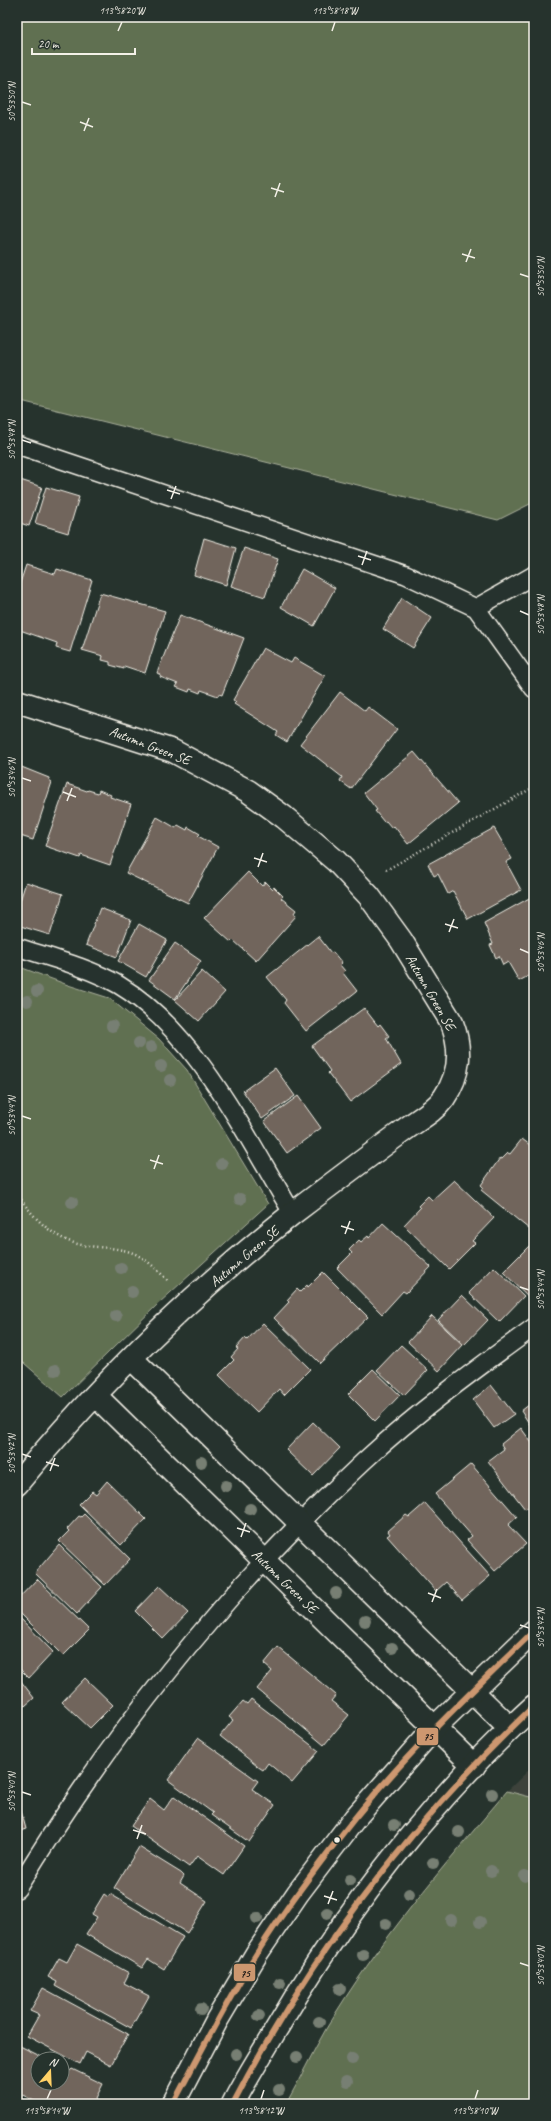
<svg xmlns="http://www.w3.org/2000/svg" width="551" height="2121" viewBox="0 0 551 2121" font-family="Caveat,sans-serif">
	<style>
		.built { fill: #3c423b }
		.green { fill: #606f51; stroke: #aab09c }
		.building { fill: #71655c; stroke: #f4f1e8 }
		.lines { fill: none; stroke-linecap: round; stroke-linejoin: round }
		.service-casing { stroke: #f4f1e8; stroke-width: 20 }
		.minor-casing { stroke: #f4f1e8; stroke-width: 25 }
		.tertiary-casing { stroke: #f4f1e8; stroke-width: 25 }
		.path { stroke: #f4f1e8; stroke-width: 2.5; stroke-dasharray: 1 3; stroke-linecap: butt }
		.service { stroke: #26332d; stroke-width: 17 }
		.minor { stroke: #26332d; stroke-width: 22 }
		.tertiary { stroke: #26332d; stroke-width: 22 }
		.bus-1-casing { stroke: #26332d; stroke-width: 9 }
		.bus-1 { stroke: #cd976f; stroke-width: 6 }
		.tree { fill: #777f73 }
		.ticks { fill: none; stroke: #f4f1e8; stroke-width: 1.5 }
		.bus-dot { fill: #f4f1e8; stroke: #26332d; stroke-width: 1.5 }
		.labels { text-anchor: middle; stroke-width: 3; stroke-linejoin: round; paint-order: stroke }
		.street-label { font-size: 14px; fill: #f4f1e8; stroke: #26332d }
		.line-badge { stroke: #26332d; stroke-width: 1.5 }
		.pale-badge-label { font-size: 11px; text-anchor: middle; font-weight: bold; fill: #111 }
		.neatline { fill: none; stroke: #f4f1e8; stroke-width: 1.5 }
		.ticks-label { font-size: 10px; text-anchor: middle; fill: #f4f1e8 }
	</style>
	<rect width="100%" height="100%" fill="#26332d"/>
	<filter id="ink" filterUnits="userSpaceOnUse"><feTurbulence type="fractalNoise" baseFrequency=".025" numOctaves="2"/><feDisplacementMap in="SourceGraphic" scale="8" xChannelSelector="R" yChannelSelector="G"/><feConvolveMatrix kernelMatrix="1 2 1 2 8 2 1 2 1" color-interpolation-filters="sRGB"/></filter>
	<g filter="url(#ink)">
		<path class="built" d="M534,1765v33l-27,-7z"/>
		<path class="green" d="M17,17h517v485l-36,18 -481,-120z
			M17,966l51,19 41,13 50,41 28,31 81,134 -109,99 -96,94 -46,-40z
			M507,1791l27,7v306h-248c14,-25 26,-51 40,-75 51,-86 117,-162 181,-238z"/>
		<path class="building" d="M17,479l25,8 -13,39 -12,-4z
			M46,487l33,10 -11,36 -33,-10z
			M204,538l32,10 -10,37 -32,-10z
			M244,548l34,11 -13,38 -34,-11z
			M26,565l29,9 2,-5 35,11 -22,72 -14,-4 1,-5 -40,-14v-37z
			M302,569l33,19 -21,38 -33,-19z
			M100,593l65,18 -20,62 -21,-7v3l-14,-4v-3l-8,-2 1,-4 -21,-6z
			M402,598l30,20 -19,30 -30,-19z
			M180,615l64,23 -22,57 -3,-1 -1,2 -17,-6 -1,3 -10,-4 -1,3 -13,-5 2,-3 -18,-7 1,-2 -4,-2z
			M263,648l28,15 3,-5 31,18 -38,66 -11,-7 2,-3 -44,-28 2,-2 -3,-2z
			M340,692l25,19 3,-4 29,22 -46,60 -11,-8 2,-4 -42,-33z
			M414,752l44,51 -50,41 -14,-18 -2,2 -6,-7 -2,1 -9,-11 2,-1 -13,-17z
			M19,766l30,12v2l3,2 -19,58 -16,-5v-67z
			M67,784l20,7 1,-1 10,3 1,-3 12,5 -1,2 21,7 -21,61 -29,-10 -1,3 -35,-12z
			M157,817l19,11 2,-3 9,5 1,-3 12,7 -2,2 20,11 -30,56 -62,-30z
			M494,828l18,31 -6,3 15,28 -53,29 -15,-28 -5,3 -10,-20 -4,2 -6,-12z
			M248,872l14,14 3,-4 7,7 2,-2 9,9 -2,2 15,12 -2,3 2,3 -40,45 -23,-21 -2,2 -27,-24z
			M26,882l37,12 -13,41 -33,-10v-15z
			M533,896l1,77 -15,8 -11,-19 -5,3 -4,-9 -3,2 -6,-13 3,-1 -9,-21z
			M100,908l31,12 -14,37 -31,-12z
			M139,924l28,16 -21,37 -28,-16z
			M318,936l13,17 2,-1 9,11 -2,2 5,6 -2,2 14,18 -51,40 -22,-28 2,-3 -19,-23z
			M175,943l26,18 -26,38 -26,-19z
			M202,971l23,21 -26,29 -24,-21z
			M364,1008l14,18 2,-2 9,12 -3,2 15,26 -51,38 -22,-29 2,-2 -18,-25z
			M275,1068l20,28 -33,23 -19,-28z
			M298,1096l23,32 -34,25 -23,-32z
			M522,1139l12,9v75l-5,6 -48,-39 2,-3 -2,-2 19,-27 2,1 6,-6 2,1z
			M454,1180l40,38 -22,23 3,2 -26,26 -45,-44 16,-17 -2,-2 10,-10 4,4z
			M383,1223l48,44 -25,26 -3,-2 -21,23 -45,-46 15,-15 -3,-3 10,-10 2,2 7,-6 1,2z
			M529,1246l5,5 -1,50 -30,-29z
			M494,1267l30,29 -25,26 -30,-29z
			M323,1272l45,45 -48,46 -46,-45 15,-16 -2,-2 10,-11 3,3 7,-7 1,2z
			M462,1295l26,25 -24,25 -26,-25z
			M432,1316l31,29 -24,26 -31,-29z
			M263,1323l47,46 -26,26 -5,-6 -22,23 -38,-37 15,-15 -3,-3 7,-8 -2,-1 9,-10 2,2z
			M401,1345l27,25 -24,25 -27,-25z
			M373,1369l27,26 -25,26 -27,-27z
			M491,1385l23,29 -20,14 -21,-28z
			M534,1401v30l-13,-20z
			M313,1422l27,26 -27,28 -27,-26z
			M521,1428l13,18v58l-9,5 -37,-48 16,-12 -3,-5z
			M471,1464l46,53 -9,8 18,19 -31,27 -28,-31 5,-4 -37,-42z
			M107,1481l39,38 -25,26 -42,-41 13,-13 4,3z
			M425,1503l65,73 -28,24 -16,-18 -10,9 -49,-55 3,-2 -2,-3 18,-16 3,2z
			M84,1514l46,45 -25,26 -46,-44 10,-10 -2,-2 12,-13 2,1z
			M59,1545l43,42 -25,27 -42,-41z
			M37,1579l52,51 -26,26 -46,-46v-10z
			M159,1586l29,27 -25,26 -28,-28z
			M19,1617l34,35 -24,26 -12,-12v-47z
			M278,1647l58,48 -5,6 18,14 -25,30 -67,-56 15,-18 -8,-7z
			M17,1676l17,22 -17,15z
			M85,1678l28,27 -23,23 -28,-26z
			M251,1699l68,52 -27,32 -24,-20 -5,7 -6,-4 -37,-30 13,-16 -4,-3 14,-16 4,3z
			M198,1738l60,43 -6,8 23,16 -26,37 -38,-27 2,-2 -45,-33z
			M17,1796l9,33 -9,3z
			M174,1796l70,50 -20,29 -27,-19 -8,11 -58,-41 19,-27 14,11z
			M139,1847l42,26 3,3 -4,7 27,18 -20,32 -73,-45z
			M104,1894l4,3 2,-3 73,43 -19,32 -16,-10 -6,9 -56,-34 11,-17 -5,-3z
			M77,1944l52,29 -5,10 25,13 -18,32 -76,-42 2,-4 -9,-5 11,-19 8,4z
			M43,1988l85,46 -17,31 -25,-13 -6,12 -53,-28 12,-21 -9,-4z
			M20,2046l26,13h-8v24h24v-16l8,4 2,-2 31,15 -10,20h-53l-23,-12v-40z"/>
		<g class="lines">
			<g class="service-casing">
				<path id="service" d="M17,445l389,130 70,33
					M534,575l-58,33 58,81
					M17,947c34,11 71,20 102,38 78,47 128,153 174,229
					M17,1889c96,-158 211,-302 347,-428 53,-49 112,-92 170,-134"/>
			</g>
			<g class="minor-casing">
				<path id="minor" d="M17,701l156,50 75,40 36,26 52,44 33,35 32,44 51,83c10,26 8,52 -8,75 -11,15 -27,22 -41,33 -37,27 -74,55 -111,83 -99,79 -195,172 -275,270
					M132,1359l378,369
					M96,1396l378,370"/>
			</g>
			<g class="tertiary-casing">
				<path id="tertiary" d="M173,2104l44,-84 40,-67 41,-60 57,-75 80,-91 99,-96
					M233,2104c12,-24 27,-47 41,-71 70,-120 157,-233 260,-327"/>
			</g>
			<path class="path" d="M386,870l148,-83
				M17,1193c14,23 37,47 65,52 16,3 36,2 51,8 13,5 27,19 36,29"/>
			<use href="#service" class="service"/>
			<use href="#minor" class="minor"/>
			<use href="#tertiary" class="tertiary"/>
			<g class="bus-1-casing">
				<path id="bus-1" d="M173,2104c27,-51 53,-102 84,-151 29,-46 63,-91 97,-134 55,-68 118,-128 180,-188
					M233,2104c77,-149 180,-283 301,-398"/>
			</g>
			<use href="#bus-1" class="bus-1"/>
		</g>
		<g class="tree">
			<circle cx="37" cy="991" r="6"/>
			<circle cx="27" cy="1001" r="6"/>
			<circle cx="112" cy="1026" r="6"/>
			<circle cx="139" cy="1043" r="6"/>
			<circle cx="151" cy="1047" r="6"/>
			<circle cx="161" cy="1066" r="6"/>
			<circle cx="170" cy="1080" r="6"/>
			<circle cx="222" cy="1164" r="6"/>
			<circle cx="240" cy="1199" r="6"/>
			<circle cx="72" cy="1202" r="6"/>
			<circle cx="121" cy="1268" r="6"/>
			<circle cx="132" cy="1292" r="6"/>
			<circle cx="116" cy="1316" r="6"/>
			<circle cx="55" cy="1370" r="6"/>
			<circle cx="201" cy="1462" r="6"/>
			<circle cx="226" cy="1486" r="6"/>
			<circle cx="250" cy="1509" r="6"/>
			<circle cx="336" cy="1593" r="6"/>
			<circle cx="365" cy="1621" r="6"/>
			<circle cx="392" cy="1648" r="6"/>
			<circle cx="492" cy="1794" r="6"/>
			<circle cx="394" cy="1825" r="6"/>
			<circle cx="459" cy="1832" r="6"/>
			<circle cx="433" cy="1863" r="6"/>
			<circle cx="491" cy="1871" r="6"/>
			<circle cx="525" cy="1876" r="6"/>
			<circle cx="350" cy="1880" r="6"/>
			<circle cx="409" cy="1894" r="6"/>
			<circle cx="327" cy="1913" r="6"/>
			<circle cx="257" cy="1918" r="6"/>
			<circle cx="451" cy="1920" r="6"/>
			<circle cx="480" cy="1922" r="6"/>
			<circle cx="386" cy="1924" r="6"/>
			<circle cx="363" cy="1955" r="6"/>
			<circle cx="280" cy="1983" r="6"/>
			<circle cx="340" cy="1989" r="6"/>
			<circle cx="201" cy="2009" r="6"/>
			<circle cx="259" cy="2016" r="6"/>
			<circle cx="319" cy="2022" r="6"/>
			<circle cx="236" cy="2054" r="6"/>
			<circle cx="297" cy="2057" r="6"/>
			<circle cx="352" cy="2059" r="6"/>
			<circle cx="347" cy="2081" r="6"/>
			<circle cx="279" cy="2090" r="6"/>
		</g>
	</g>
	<path class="ticks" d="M118,31l4,-9M332,31l3,-9M22,102l9,3M80,122l13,5M84,131l5,-13M271,188l13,4M275,197l5,-14M462,254l13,4M466,262l5,-13M520,274l9,3M22,440l9,3M167,490l13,4M171,499l5,-13M358,556l13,4M362,565l5,-14M520,611l9,4M22,778l9,3M63,792l13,5M67,801l5,-13M254,858l13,4M258,867l5,-14M445,924l13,4M449,932l5,-13M520,949l9,4M22,1116l9,3M150,1160l13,4M154,1169l5,-14M341,1226l13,4M345,1234l5,-13M520,1287l9,3M22,1454l9,3M46,1462l13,4M50,1471l5,-13M237,1528l13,4M241,1537l5,-14M428,1593l13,5M432,1602l5,-13M520,1625l9,3M22,1792l9,3M133,1830l13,4M137,1839l5,-14M324,1896l13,4M328,1904l5,-13M520,1963l9,3M47,2099l4,-9M261,2099l3,-9M475,2099l3,-9"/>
	<circle class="bus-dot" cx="337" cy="1840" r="3.5"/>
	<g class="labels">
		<g class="street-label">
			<text transform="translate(150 745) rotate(21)" y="5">Autumn Green SE</text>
			<text transform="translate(431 992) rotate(60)" y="5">Autumn Green SE</text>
			<text transform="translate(244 1256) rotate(-40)" y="5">Autumn Green SE</text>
			<text transform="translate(285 1581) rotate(44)" y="5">Autumn Green SE</text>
		</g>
	</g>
	<g class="line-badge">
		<rect x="416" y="1727" width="23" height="19" rx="4" fill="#cd976f"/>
		<rect x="233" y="1963" width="23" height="19" rx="4" fill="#cd976f"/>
	</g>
	<g class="pale-badge-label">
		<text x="428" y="1740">75</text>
		<text x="245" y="1977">75</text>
	</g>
	<rect width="551" height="2121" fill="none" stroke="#26332d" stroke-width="44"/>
	<g transform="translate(50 2071) rotate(19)"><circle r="19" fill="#26332d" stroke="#787f78"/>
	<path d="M0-3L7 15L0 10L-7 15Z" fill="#ffd166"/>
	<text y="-6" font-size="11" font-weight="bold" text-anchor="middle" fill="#f4f1e8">N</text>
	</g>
	<path d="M32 48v6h103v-6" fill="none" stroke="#f4f1e8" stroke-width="2"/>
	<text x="38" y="48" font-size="12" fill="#f4f1e8" stroke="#26332d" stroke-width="3" paint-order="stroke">20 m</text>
	<rect x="22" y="22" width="507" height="2077" class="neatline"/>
	<g class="ticks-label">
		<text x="122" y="14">113°58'20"W</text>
		<text x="335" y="14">113°58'18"W</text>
		<text transform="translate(11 102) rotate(-90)" y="4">50°53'50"N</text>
		<text transform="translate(540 277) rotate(-90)" y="4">50°53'50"N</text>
		<text transform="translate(11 440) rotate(-90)" y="4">50°53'48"N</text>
		<text transform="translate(540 615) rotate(-90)" y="4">50°53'48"N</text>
		<text transform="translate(11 778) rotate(-90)" y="4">50°53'46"N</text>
		<text transform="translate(540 953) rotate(-90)" y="4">50°53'46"N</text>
		<text transform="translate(11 1116) rotate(-90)" y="4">50°53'44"N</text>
		<text transform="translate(540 1290) rotate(-90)" y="4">50°53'44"N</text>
		<text transform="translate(11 1454) rotate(-90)" y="4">50°53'42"N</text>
		<text transform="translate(540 1628) rotate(-90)" y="4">50°53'42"N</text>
		<text transform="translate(11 1792) rotate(-90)" y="4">50°53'40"N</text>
		<text transform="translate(540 1966) rotate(-90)" y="4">50°53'40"N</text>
		<text x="47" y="2114">113°58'14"W</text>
		<text x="261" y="2114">113°58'12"W</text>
		<text x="475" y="2114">113°58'10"W</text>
	</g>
</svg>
